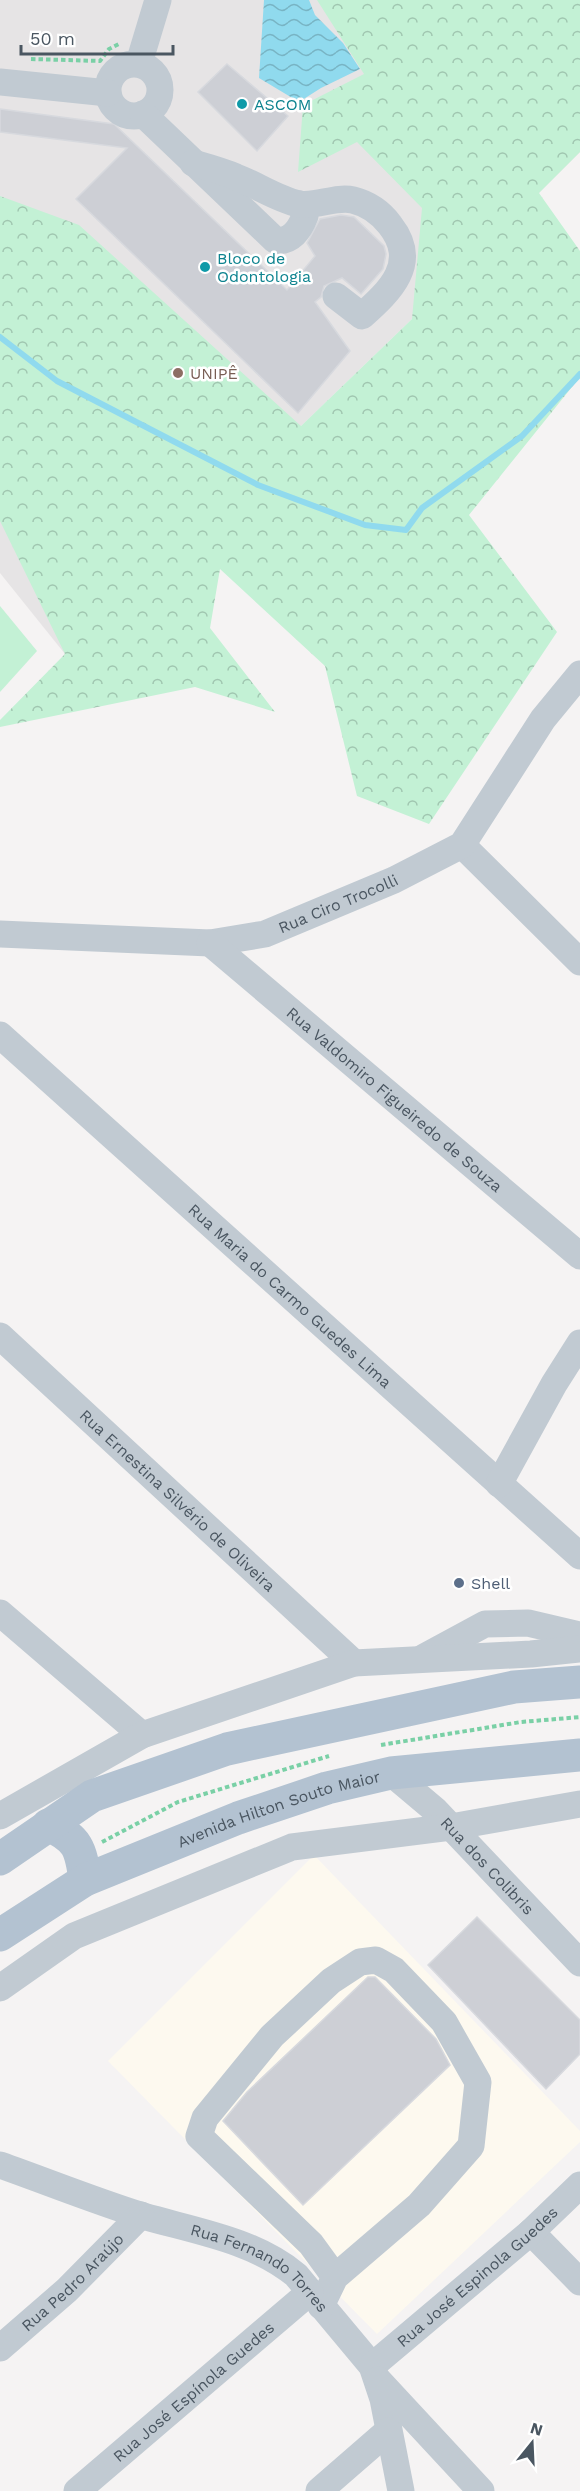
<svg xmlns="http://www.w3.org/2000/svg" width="580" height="2491" viewBox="0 0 580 2491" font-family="'Work Sans',sans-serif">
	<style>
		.commercial { fill: #fdf9ef }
		.education { fill: #e6e4e5 }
		.green { fill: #c3f1d5 }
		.forest { fill: url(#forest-crowns) }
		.water { fill: url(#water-waves) }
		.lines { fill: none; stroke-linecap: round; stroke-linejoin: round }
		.stream { stroke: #90daee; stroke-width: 6 }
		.building { fill: #cdcfd5; stroke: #d7d9de; stroke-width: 1.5 }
		.path { stroke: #7ad0a6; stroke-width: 4; stroke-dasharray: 4.5 3; stroke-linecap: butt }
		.minor { stroke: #c1cad2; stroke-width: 27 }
		.major { stroke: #b3c2d1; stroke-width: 33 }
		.culture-dot { fill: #0f9aa8; stroke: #fff; stroke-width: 2 }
		.education-dot { fill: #8d6e63; stroke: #fff; stroke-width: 2 }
		.service-dot { fill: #5c6f8a; stroke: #fff; stroke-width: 2 }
		.labels { text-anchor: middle; stroke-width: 5; stroke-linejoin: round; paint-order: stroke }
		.culture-label { font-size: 16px; fill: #0d838f; stroke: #fff; text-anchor: start }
		.education-label { font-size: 16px; fill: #785e54; stroke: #fff; text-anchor: start }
		.street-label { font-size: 16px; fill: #4a5661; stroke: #fff }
		.service-label { font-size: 16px; fill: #4e5e75; stroke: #fff; text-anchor: start }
	</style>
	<defs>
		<pattern id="forest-crowns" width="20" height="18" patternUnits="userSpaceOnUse" patternTransform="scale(1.5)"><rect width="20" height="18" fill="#c3f1d5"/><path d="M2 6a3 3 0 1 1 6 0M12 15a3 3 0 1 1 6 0" fill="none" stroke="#a0c6b0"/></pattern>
		<pattern id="water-waves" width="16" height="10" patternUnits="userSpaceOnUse" patternTransform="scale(1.5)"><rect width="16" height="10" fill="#90daee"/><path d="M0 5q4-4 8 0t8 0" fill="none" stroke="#78b4c4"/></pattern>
	</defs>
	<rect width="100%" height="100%" fill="#f5f3f3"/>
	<path class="commercial" d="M314,1855l266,276v11l-203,192 -269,-273z"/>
	<path class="education" d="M0,0h580v152l-168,167 -347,335 -65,-81z"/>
	<path class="green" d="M0,606l37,45 -37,41z"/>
	<path class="forest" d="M317,0h263v152l-41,41 41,58v126l-111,138 88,117 -128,192 -72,-28 -32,-130 -105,-97 -10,59 65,84 -80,-25 -195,40v-7l65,-66 -65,-133v-325l79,29 222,201 111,-107 10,-111 -65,-66 -59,30 5,-67 61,-31z"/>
	<path class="water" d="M264,0h45l6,15 28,28 17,26 -39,19 -22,14 -40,-24z"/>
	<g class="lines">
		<path class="stream" d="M0,337l57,44 201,104 107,40 41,5 16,-22 100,-72 58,-62"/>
	</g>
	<path class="building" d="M227,64l61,52 -31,35 -59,-59z
		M0,109l114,15 173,166 28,-34 -8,-13 13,-24 21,-4 13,2 30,29 2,8 -3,15 -22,25 -19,-16 -18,8 -3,11 -6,5 35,49 -52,62 -222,-214 51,-51 -127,-16z
		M477,1917l103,103v34l-34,35 -118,-124z
		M368,1977h7l61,62 14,26 -147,140 -80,-84 24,-29z"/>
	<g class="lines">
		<path class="path" d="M31,59l69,2 9,-12 12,-6
			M381,1745l140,-23 59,-5
			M102,1842l76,-40 151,-46"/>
		<g class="minor">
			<path d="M139,63l19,-63"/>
			<circle cx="134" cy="90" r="26"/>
			<path d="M0,82l108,11"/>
			<path d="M143,114l132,126c16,3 25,-11 30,-24l-5,-12"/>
			<path d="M193,163c14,4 29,8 43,14 21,8 41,22 63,27 17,3 37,-8 54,-4 16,4 28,13 37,25 30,38 0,66 -28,91l-26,-20"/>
			<path d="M462,845l118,117"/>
			<path id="s1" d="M0,934l210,9 55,-9 129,-54 68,-35 81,-126 37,-45"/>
			<path id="s2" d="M210,943l370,313"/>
			<path id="s3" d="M0,1035l580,521"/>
			<path id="s4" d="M0,1336l354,327"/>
			<path d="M499,1484l55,-100 26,-41"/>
			<path d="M0,1613l142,122"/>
			<path d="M424,1657l61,-33 43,-1 52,12"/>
			<path id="s5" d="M391,1773l44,37 145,153"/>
			<path d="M0,1816l142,-81 212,-72 177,-9 49,-5"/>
			<path d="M0,1988l74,-52 218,-89 159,-20 129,-23"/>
			<path id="s6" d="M0,2165c48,17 95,36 143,51 52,15 111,24 153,59l76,91 11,33 18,92"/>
			<path d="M531,2232l49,50"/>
			<path d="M321,2306l14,-29 84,-72 52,-59 7,-64 -34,-60 -50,-52 -18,-10 -16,2 -29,19 -59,55 -67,82 -6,18 112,108 24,33"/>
			<path id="s7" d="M0,2348l67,-58 74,-75"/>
			<path id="s8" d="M372,2366l159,-134 49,-47"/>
			<path d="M378,2380l103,111"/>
			<path id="s9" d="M77,2491l233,-199"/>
			<path d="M319,2491l69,-60"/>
		</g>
		<g class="major">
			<path d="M48,1825c30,13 33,24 37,55"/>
			<path d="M0,1859l92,-63 135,-47 287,-62 66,-5"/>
			<path id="s10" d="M0,1935l85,-55 153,-62 89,-30 64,-15 189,-18"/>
		</g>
	</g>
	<g class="culture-dot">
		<circle cx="242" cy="104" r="6"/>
		<circle cx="205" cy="267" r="6"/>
	</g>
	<circle class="education-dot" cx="178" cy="373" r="6"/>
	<circle class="service-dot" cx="459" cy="1583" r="6"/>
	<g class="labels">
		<g class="culture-label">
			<text x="254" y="110">ASCOM</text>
			<text x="217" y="264">Bloco de<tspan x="217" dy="18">Odontologia</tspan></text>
		</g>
		<g class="education-label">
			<text x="190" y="379">UNIPÊ</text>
		</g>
		<g class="street-label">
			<text dy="6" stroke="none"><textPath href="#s1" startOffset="345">Rua Ciro Trocolli</textPath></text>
			<text dy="6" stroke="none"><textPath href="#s2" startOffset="242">Rua Valdomiro Figueiredo de Souza</textPath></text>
			<text dy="6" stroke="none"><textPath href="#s3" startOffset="390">Rua Maria do Carmo Guedes Lima</textPath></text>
			<text dy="6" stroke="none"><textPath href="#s4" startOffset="242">Rua Ernestina Silvério de Oliveira</textPath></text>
			<text dy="6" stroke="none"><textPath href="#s10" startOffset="308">Avenida Hilton Souto Maior</textPath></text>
			<text dy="6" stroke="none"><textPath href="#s5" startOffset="134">Rua dos Colibris</textPath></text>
			<text dy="6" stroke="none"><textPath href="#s6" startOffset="282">Rua Fernando Torres</textPath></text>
			<text dy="6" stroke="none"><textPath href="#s8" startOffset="138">Rua José Espinola Guedes</textPath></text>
			<text dy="6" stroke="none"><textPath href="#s7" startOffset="98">Rua Pedro Araújo</textPath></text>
			<text dy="6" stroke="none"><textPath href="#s9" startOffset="153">Rua José Espínola Guedes</textPath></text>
		</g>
		<g class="service-label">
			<text x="471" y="1589">Shell</text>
		</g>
	</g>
	<g transform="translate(532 2443) rotate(18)" stroke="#ffffff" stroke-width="4.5" paint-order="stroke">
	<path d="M0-4.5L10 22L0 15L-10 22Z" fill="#4a5661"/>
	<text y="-9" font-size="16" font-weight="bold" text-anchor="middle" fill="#4a5661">N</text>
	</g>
	<path d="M21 45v9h152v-9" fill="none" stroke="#4a5661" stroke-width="3"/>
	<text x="30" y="45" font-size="18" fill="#4a5661" stroke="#ffffff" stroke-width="4.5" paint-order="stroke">50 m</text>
</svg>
